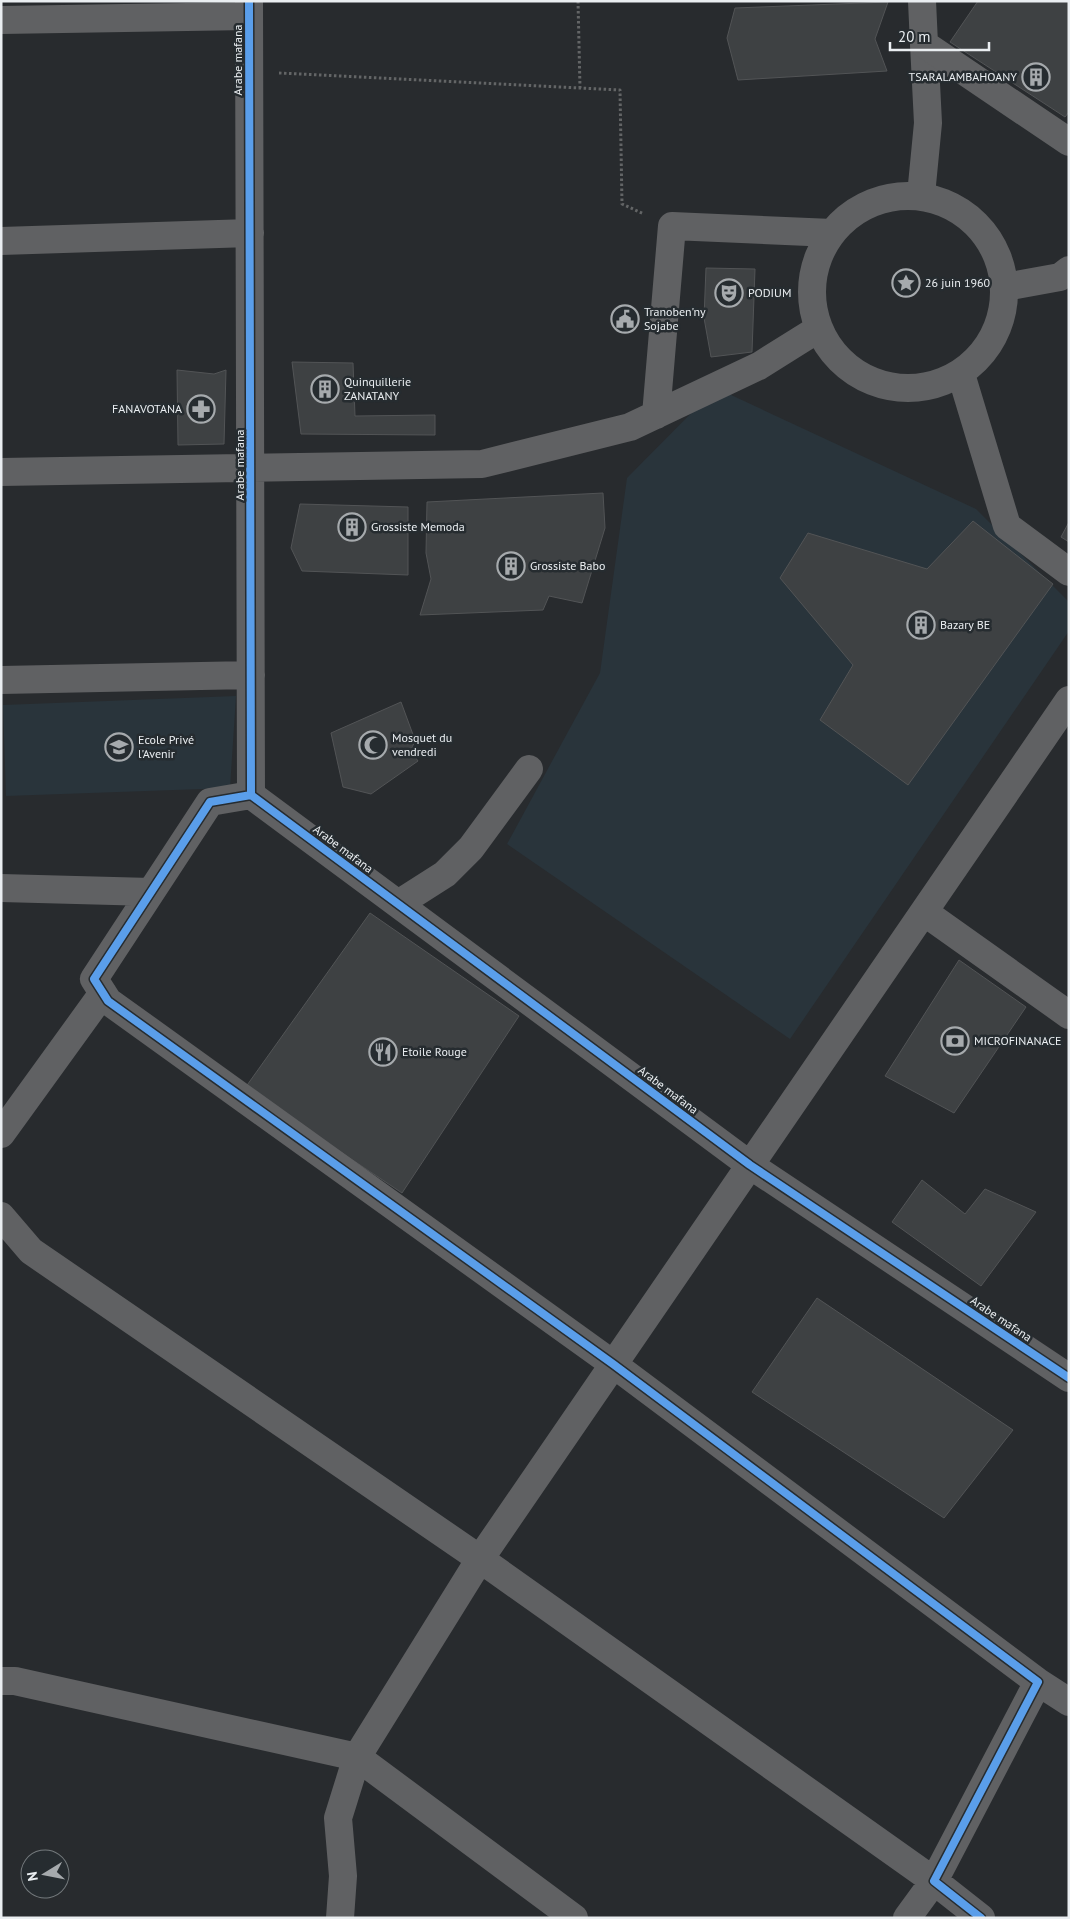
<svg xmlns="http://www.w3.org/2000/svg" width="1070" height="1919" viewBox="0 0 1070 1919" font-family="'PT Sans',sans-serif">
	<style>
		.built { fill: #29343b }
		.building { fill: #3e4143; stroke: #525456 }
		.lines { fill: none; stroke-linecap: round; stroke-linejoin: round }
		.path { stroke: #636566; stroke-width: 3; stroke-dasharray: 2.5 2.5; stroke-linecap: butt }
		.minor { stroke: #606163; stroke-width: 28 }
		.tertiary { stroke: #606163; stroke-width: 28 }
		.cycleway-casing { stroke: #262c30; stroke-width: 11 }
		.cycleway { stroke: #5a9eea; stroke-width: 8 }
		.labels { text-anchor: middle; stroke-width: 5; stroke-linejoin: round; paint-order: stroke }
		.street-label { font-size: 12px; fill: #eaeef1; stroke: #262c30 }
		.poi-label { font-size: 12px; fill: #eaeef1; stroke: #262c30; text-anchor: start }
	</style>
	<rect width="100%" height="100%" fill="#282b2e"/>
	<path class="built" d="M716,388l260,121 93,93v29l-279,408 -283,-195 93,-171 27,-195z
		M236,696l-6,92 -224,8 -3,-91z"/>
	<path class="building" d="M978,1h91v111l-4,5 -115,-75z
		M888,2l-13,37 12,32 -149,9 -11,-42 8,-30z
		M706,268l49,1 -3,83 -41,5 -7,-39z
		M292,362l61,1 2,53 80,-1v20l-134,-1z
		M177,370l37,4 12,-4 -2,74 -46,1z
		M603,493l2,35 -23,75 -33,-7 -6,14 -123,5 11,-36 -5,-26 1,-51z
		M300,504l108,3v68l-106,-4 -11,-23z
		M973,521l80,63 -145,201 -88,-65 33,-55 -73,-87 28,-45 119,36z
		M1069,522v20l-8,-5z
		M401,702l14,38 -4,11 7,10 -47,33 -28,-7 -12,-54z
		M370,913l149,103 -117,177 -157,-105z
		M959,960l67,47 -72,106 -69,-37z
		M922,1180l43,34 20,-25 51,23 -55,74 -89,-64z
		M817,1298l196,132 -69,88 -192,-126z"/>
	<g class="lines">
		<path class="path" d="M578,1l2,87
			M279,73l341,17 2,114 22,10"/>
		<path class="minor" d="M249,1l2,794 499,370 319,213
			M1,20l248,-4
			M921,195l7,-72 -4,-79
			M812 292a96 96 0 1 1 192 0a96 96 0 1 1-192 0Z
			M1,241l249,-8
			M1005,287l55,-10 9,-7
			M961,374l46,152 62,46
			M656,415l16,-189 160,7
			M1,472l481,-8 148,-37 129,-61 59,-37
			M1,680l250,-5
			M251,795l-41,7 -116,177 14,22 505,363 425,318 -104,199 47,37
			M1,888l150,4
			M398,904l47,-30 26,-26 58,-79
			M924,912l145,103
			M1,1134l102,-141
			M1,1216l30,35 449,308 454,322 -27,37
			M1,1681h14l342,76 -19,61 5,58 -3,42
			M1038,1682l31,20
			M574,1918l-217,-161 123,-198 589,-859"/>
		<path class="tertiary" d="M922,1l2,43 145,98"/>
		<g class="cycleway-casing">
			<path id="cycleway" d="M249,1l2,794 499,370 319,213
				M251,795l-41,7 -116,177 14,22 505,363 425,318 -104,199 47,37"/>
		</g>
		<use href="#cycleway" class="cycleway"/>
	</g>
	<defs>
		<g id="building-ring" transform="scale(1.4375)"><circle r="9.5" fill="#262c30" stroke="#a6aaad" stroke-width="1.5"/><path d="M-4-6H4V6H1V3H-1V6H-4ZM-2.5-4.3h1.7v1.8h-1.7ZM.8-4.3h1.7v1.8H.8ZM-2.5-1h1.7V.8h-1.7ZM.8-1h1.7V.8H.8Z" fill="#a6aaad"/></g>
		<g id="sight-ring" transform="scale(1.4375)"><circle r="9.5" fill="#262c30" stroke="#a6aaad" stroke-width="1.5"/><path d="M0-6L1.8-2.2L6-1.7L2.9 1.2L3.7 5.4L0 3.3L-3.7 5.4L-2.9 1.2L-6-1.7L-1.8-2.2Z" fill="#a6aaad"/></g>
		<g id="theatre-ring" transform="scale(1.4375)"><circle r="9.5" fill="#262c30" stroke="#a6aaad" stroke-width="1.5"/><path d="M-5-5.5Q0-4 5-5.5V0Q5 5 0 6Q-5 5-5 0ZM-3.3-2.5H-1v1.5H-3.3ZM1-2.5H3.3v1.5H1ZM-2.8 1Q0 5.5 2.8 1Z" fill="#a6aaad"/></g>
		<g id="civic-ring" transform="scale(1.4375)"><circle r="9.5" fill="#262c30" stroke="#a6aaad" stroke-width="1.5"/><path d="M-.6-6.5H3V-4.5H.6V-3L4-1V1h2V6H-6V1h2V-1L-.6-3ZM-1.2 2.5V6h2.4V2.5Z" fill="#a6aaad"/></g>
		<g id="pharmacy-ring" transform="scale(1.4375)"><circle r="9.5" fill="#262c30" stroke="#a6aaad" stroke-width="1.5"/><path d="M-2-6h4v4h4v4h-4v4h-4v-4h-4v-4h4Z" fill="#a6aaad"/></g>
		<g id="mosque-ring" transform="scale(1.4375)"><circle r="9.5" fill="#262c30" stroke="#a6aaad" stroke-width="1.5"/><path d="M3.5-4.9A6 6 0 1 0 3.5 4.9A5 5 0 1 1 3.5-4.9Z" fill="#a6aaad"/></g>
		<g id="school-ring" transform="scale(1.4375)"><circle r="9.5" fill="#262c30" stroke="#a6aaad" stroke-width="1.5"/><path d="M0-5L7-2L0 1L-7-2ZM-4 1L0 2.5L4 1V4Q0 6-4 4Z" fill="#a6aaad"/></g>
		<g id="bank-ring" transform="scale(1.4375)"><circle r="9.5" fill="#262c30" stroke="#a6aaad" stroke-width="1.5"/><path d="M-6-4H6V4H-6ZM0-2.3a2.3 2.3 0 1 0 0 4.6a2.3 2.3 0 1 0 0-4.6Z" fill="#a6aaad"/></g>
		<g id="restaurant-ring" transform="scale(1.4375)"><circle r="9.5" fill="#262c30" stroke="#a6aaad" stroke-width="1.5"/><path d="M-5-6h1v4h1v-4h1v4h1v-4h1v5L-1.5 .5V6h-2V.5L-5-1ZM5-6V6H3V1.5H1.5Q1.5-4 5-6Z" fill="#a6aaad"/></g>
	</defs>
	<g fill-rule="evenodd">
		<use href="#building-ring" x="1036" y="77"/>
		<use href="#sight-ring" x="906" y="283"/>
		<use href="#theatre-ring" x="729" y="293"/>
		<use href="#civic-ring" x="625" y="319"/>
		<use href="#building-ring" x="325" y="389"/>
		<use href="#pharmacy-ring" x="201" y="409"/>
		<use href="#building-ring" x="352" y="527"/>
		<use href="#building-ring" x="511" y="566"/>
		<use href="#building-ring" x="921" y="625"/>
		<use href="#mosque-ring" x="373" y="745"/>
		<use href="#school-ring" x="119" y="747"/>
		<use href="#bank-ring" x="955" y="1041"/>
		<use href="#restaurant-ring" x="383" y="1052"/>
	</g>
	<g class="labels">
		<g class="street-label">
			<text transform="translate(238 60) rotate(-90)" y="4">Arabe mafana</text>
			<text transform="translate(240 465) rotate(-90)" y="4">Arabe mafana</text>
			<text transform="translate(343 849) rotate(37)" y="4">Arabe mafana</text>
			<text transform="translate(668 1090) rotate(37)" y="4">Arabe mafana</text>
			<text transform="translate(1001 1319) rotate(34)" y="4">Arabe mafana</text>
		</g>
		<g class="poi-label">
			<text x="1017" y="81" text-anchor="end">TSARALAMBAHOANY</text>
			<text x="925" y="287">26 juin 1960</text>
			<text x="748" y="297">PODIUM</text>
			<text x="644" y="316">Tranoben'ny<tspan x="644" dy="14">Sojabe</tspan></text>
			<text x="344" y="386">Quinquillerie<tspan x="344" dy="14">ZANATANY</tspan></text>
			<text x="182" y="413" text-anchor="end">FANAVOTANA</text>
			<text x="371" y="531">Grossiste Memoda</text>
			<text x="530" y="570">Grossiste Babo</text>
			<text x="940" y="629">Bazary BE</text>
			<text x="392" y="742">Mosquet du<tspan x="392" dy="14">vendredi</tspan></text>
			<text x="138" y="744">Ecole Privé<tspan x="138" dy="14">l'Avenir</tspan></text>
			<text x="974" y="1045">MICROFINANACE</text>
			<text x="402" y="1056">Etoile Rouge</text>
		</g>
	</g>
	<rect width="1070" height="1919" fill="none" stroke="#eaeef1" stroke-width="5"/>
	<g transform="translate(45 1874) rotate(260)"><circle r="24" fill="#262c30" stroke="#747a7d"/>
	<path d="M0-4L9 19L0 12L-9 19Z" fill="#a6aaad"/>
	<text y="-8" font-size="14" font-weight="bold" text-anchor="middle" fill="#eaeef1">N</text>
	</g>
	<path d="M890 42v8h99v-8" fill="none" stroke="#eaeef1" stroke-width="2.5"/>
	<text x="898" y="42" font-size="15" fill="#eaeef1" stroke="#262c30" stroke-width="4" paint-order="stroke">20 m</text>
</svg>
